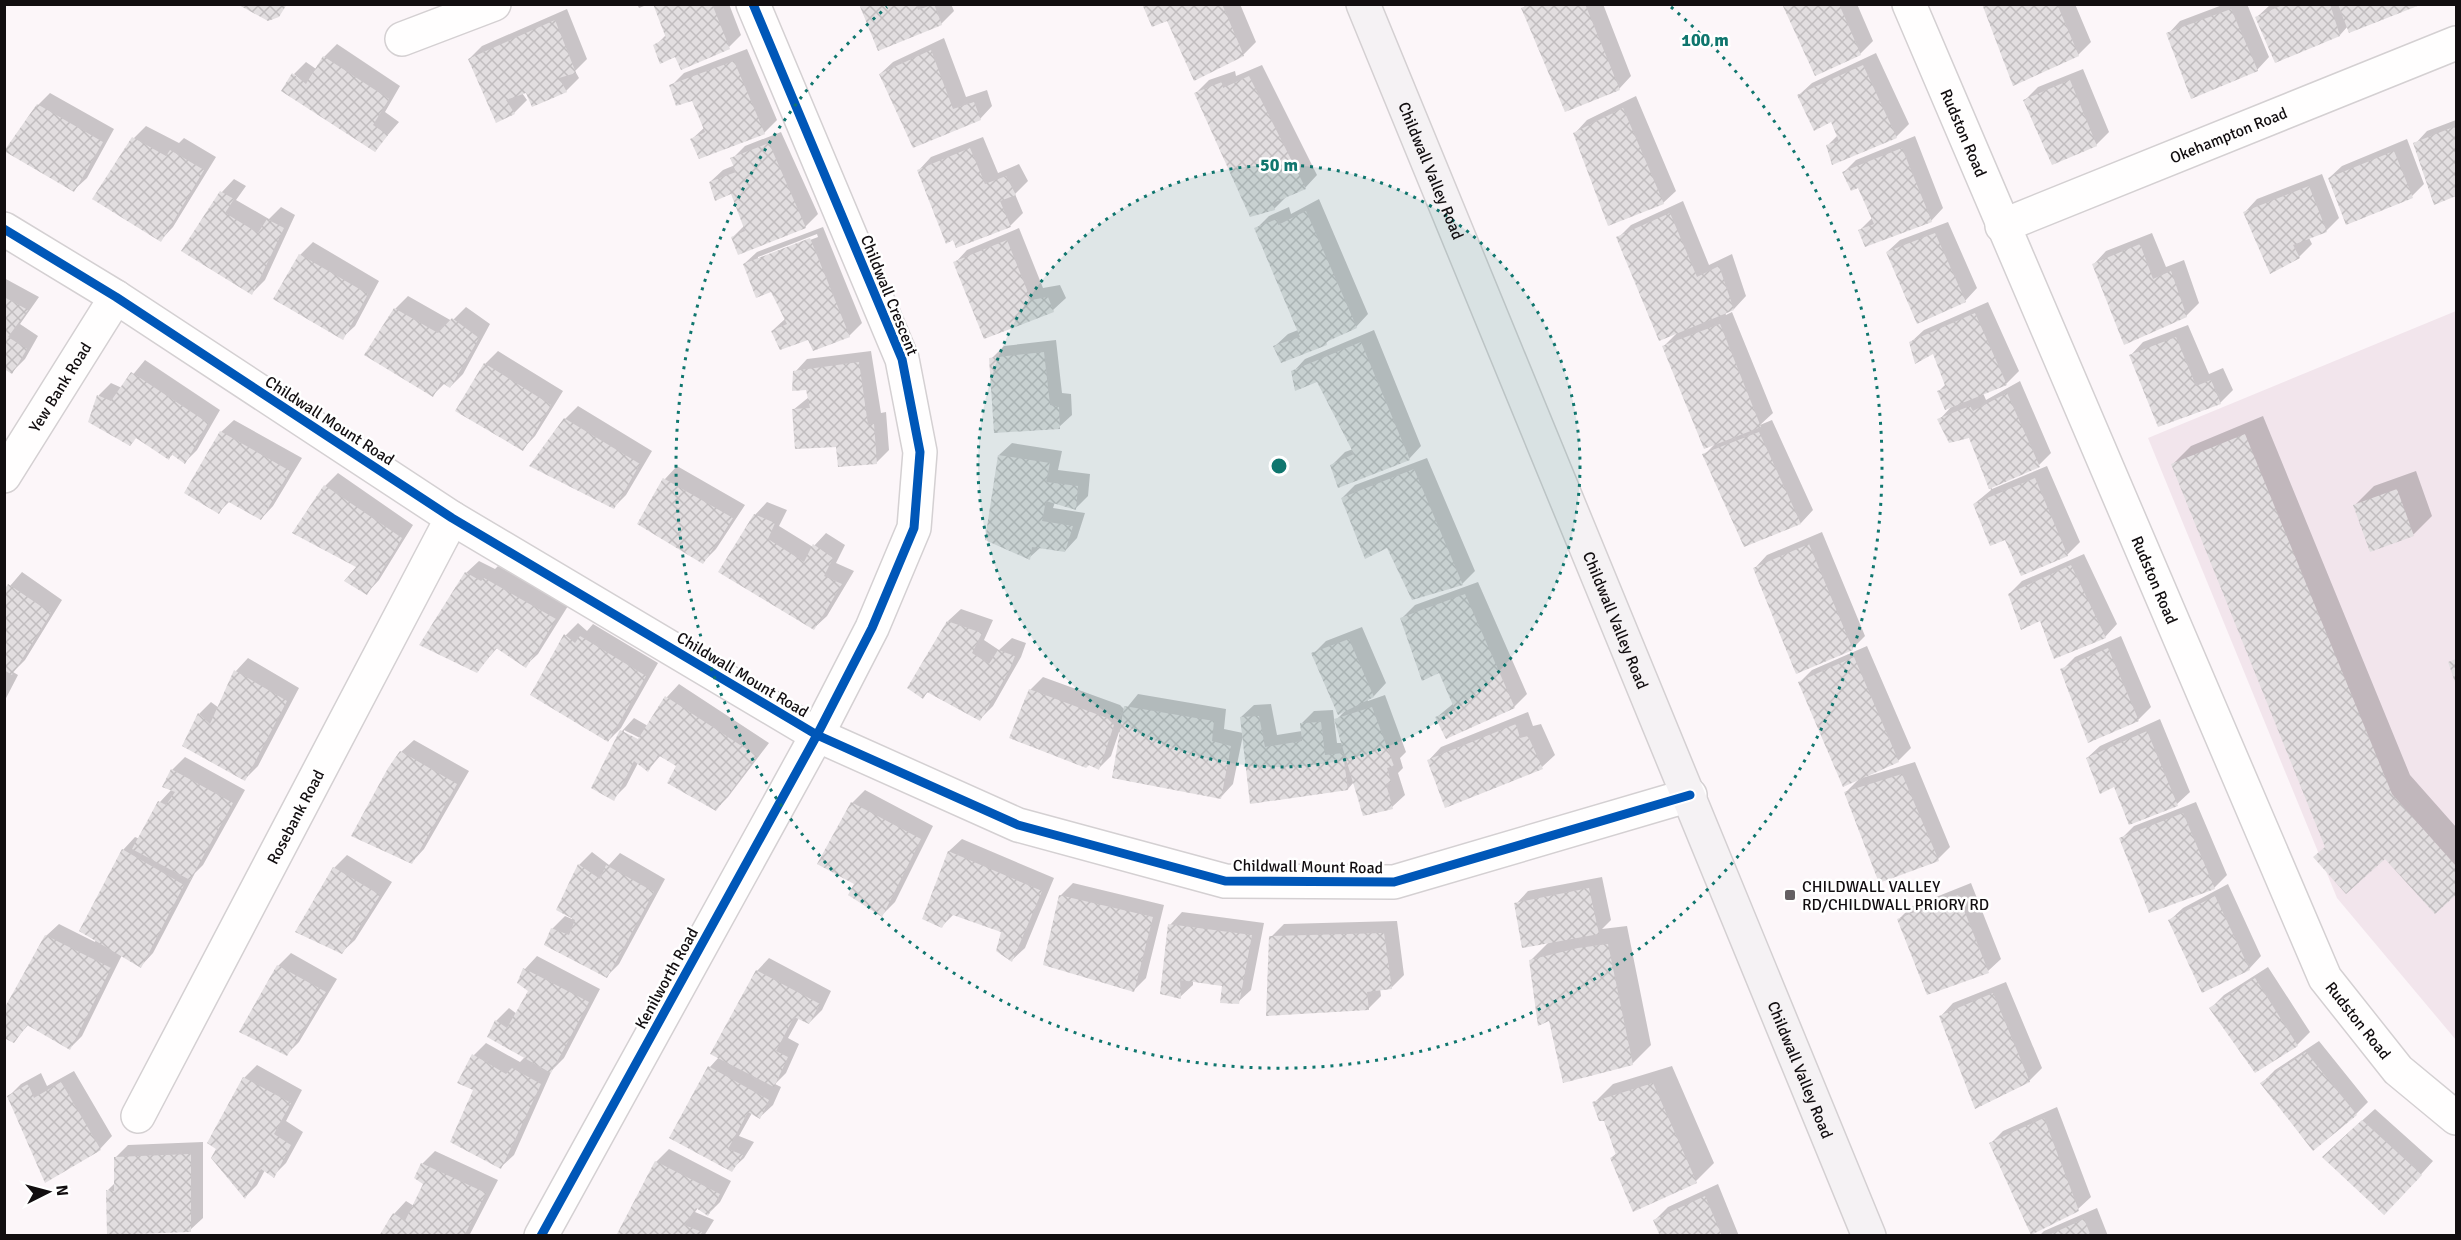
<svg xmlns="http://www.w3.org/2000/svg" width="2461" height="1240" viewBox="0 0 2461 1240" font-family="Signika,sans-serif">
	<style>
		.built { fill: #f2e5ec }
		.shadow { fill: #0003; fill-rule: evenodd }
		.building { fill: url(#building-cross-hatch) }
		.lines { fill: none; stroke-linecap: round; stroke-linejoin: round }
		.street-casing { stroke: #d4d0d2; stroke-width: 36 }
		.secondary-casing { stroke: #d4d0d2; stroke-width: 36 }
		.street { stroke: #fffefe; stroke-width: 33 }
		.secondary { stroke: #f5f2f4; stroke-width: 33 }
		.cycleway-casing { stroke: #fff; stroke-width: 13 }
		.cycleway { stroke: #0057b8; stroke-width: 9 }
		.ring { fill: none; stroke: #0f766e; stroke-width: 3; stroke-dasharray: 3 6 }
		.poi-dot { fill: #645f62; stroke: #fff; stroke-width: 2 }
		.labels { text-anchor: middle; stroke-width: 5; stroke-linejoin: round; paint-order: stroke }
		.street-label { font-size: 16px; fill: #120e10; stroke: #fff }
		.poi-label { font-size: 16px; fill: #120e10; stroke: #fff; text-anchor: start }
		.centre { fill: #0f766e; stroke: #fff; stroke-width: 3 }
		.ring-label { font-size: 18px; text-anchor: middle; font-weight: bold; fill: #0f766e; stroke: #fff; stroke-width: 5; stroke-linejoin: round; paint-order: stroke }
	</style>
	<defs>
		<pattern id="building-cross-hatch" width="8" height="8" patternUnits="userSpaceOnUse" patternTransform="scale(1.5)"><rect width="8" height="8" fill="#e2dee0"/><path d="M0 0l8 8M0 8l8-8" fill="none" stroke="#c1bdbf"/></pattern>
	</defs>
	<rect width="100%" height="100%" fill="#fcf6f9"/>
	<path class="built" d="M2456,311v729l-119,-142 -189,-460z"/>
	<path class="shadow" d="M637,4h12l-10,4z
		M655,4h74l12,31 -12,12 -53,8 -21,-9 12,-12z
		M861,4h90l3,7 -13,13z
		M1144,4h96l16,38 -13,13 -75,-36z
		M1527,4h76l28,72 -12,13 -96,-81z
		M1784,4h73l16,37 -13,13z
		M1983,4h92l16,38 -13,13z
		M2225,4h22l22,53 -12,13 -89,-36 12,-13z
		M2416,4l-68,22 -8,9 -83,-18 13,-12z
		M567,9l20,50 -12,12 4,7 -13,13 -44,2 5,7 -13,13 -17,8 -28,-62 13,-13z
		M944,38l22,59 21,-7 5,16 -12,13 -66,27 -34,-72 13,-12z
		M337,44l63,42 -15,26 14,10 -24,28 -81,-76 12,-12 10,7 8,-12z
		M747,49l30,71 -13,13 -72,6 13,-12 -12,-28 -22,-13 13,-13z
		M1876,53l33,71 -13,13 -68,8 10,-10 -6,-15 -33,-25 13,-12z
		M1262,65l55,110 -12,13 -18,8 -13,13 -78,-116 13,-13 26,-9 1,5z
		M2083,69l26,63 -13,13 -71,-45 13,-13z
		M50,93l64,36 -27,49 -13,12 -36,-85z
		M1636,96l40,95 -13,12 -88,-70 12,-13z
		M2456,120v74l-21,9 -20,-59 12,-13z
		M146,126l33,17 5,-5 32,19 -43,70 -12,13 -27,-102z
		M781,132l37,82 -13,13 -73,11 12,-12 -12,-34 -22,-10 13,-12 12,-5 -3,-6 13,-13z
		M1915,136l28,72 -12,13 -71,9 13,-13 -14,-31 -15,-14 12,-12z
		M983,137l15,36 21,-9 9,17 -13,13 8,19 -12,12 -55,21 -37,-76 12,-13z
		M2407,139l17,45 -12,12 -83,-18 13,-12z
		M2322,174l17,44 -13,13 -17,7 3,6 -13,13 -29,15 -25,-60 12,-13z
		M234,179l12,7 -10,14 33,19 12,-12 14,8 -30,65 -13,13 -68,-43 38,-58z
		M1319,199l49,115 -12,13 -23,10 -7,6 -51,3 13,-12 10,-4 -42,-101 13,-13 20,-9 2,7z
		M1683,201l26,64 23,-11 14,42 -12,13 -9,3 1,3 6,-3 41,101 -13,12 12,-5 41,90 -12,13 -56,22 -41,-90 13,-13 -53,-96 15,-15 -61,-93 13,-13z
		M1948,222l29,66 -12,13 -78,-49 13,-12z
		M823,227l39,96 -13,13 -40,2 -37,-7 14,-13 -14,-28 -28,-26 13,-12zM817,234l1,3 -60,23v-3z
		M1019,228l24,60 17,-3 6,13 -13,12 -68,27 -30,-74 12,-13z
		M2152,233l14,34 18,-7 15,43 -13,13 -92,-52 12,-13z
		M313,242l66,39 -24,45 -13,12 -42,-83z
		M4,278l35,19 -19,27 18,12 -13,23 -13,13 -8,-5z
		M408,296l44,25 14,-14 24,17 -27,50 -13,13 -5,-4 -12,12 -38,-86z
		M1988,302l31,69 -13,13 -23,9 3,7 34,-19 31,72 -12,12 -48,22 1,2 55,-23 33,76 -13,13 -61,-17 -32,-34 17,-14 -21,-54 -31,-16 14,-15 -14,-14 7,-7 -13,-32 -22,-10 13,-12z
		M2188,325l21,49 14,-6 10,22 -13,13 -89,-48 12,-13z
		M1374,330l47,116 -12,13 -77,6 13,-13 8,-3 -35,-69 -25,-8 12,-13z
		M1056,340l6,53 9,1 1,21 -13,12 -68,-68 13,-13z
		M498,351l65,40 -28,45 -12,13 -66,-39 28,-46z
		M871,351l10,62 5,-1 3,38 -13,13 -39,-17 -44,-36 16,-13 -2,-9 -12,-16 12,-13z
		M145,360l75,50 -23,40 -12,12 -12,-8 -4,4 -32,-21 -48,-16 10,-26 12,-12 11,5z
		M578,406l74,45 -26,44 -12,12 -49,-88z
		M2263,416l147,359 46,52v66l-21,19 -50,-55 -59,-11 -153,-382 18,-18z
		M234,420l68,38 -29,48 -12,13 -31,-18 -11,11 2,-80z
		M1012,443l50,8 -4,19 32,4 -2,22 -12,12 -21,-6 -2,6 32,5 -8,25 -12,13 -24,-4 -12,11 -30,-103z
		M1427,458l48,113 -13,13 -74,-38 -46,-48 13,-13z
		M677,466l68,39 -29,44 -13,13 -64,-38 26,-45z
		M2416,471l16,45 -18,18 -43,16 -16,-45 19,-19z
		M338,473l75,52 -34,55 -12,13 -9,-27 -64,-33 31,-47z
		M767,502l20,8 -8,16 34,21 13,-14 19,12 -9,18 18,8 -27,45 -13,12 -59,-113z
		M1822,532l43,104 -13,13 -97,-81 12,-13z
		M2084,554l33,70 -12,13 -65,-18 -31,-25 13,-13z
		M479,561l16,8 3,-3 70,40 -30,48 -13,12 -27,-19 -21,24 -11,-98z
		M22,572l40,28 -37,60 -12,12 5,3 -14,27v-109z
		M1478,582l49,112 -13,13 -77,10 17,-14 -14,-32 -38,-53 13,-13z
		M961,609l32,11 -9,20 15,10 13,-12 14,5 -5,14 -28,49 -13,13 -51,-28 -6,6 25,-76z
		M578,623l9,8 6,-7 65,39 -37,65 -13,13 -76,-46 34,-60z
		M1362,627l24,56 -12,13 -7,3 1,2 17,-6 21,57 -6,6 3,10 -5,5 7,22 -13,12 -38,-25 -6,7 -97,13 -8,-67 -10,49 -12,13 -102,-65 -8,24 -12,12 -69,-78 13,-13 77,28 5,5 13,-16 88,15 -2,20 19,4 -2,-16 13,-12 17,-1 6,31 25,-4 -1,-7 13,-13 19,-1 4,33h6l-7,-23 10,-10 -33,-56 13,-13z
		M2121,636l30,71 -13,13 -76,-50 13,-13z
		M1867,646l44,102 -13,13 -33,14v2l50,-15 35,85 -12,12 -92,-67 15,-15 -61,-95 12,-12z
		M248,658l51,30 -41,78 -13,13 -46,-65 12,-12 8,6 17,-37z
		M679,684l90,59 -41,54 -12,12 -38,-43 -17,-11 -13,15 -10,-7 -12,23 -13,13 -20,-12 29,-56 12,-13 14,8 19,-29zM624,730l22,11 -2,3 -20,-10z
		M1528,712l5,14 8,-2 14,31 -13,12 -96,39 -17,-46 12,-13z
		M2160,719l30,73 -13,12 -62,-19 -28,-27 13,-12z
		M414,740l55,31 -45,78 -12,13 -11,-110z
		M185,757l60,33 -42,75 -8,8 -42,80 -12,13 -19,-11 -40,81 -12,12 -41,-24 -15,17 32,-105 13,-12 36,18 28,-92 12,-13 5,2 20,-37 12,-13v-19z
		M865,790l68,36 -38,76 -13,13 -26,-32 -4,-80z
		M2196,802l31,73 -13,13 -93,-49 13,-13z
		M962,839l92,39 -29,70 -13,12 -9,-29 -49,-17 -12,12 -18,-7 25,-68z
		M592,852l17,13 11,-12 45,26 -46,85 -13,13 -54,-48 13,-13 7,3 7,-54z
		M347,855l45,27 -37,58 -13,12 -45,-21 37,-63z
		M1602,877l9,43 -9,9 25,-3 24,119 -19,19 -102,-103 20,-20 -34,-37 12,-13z
		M1073,883l91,22 -18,73 -13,13 -73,-95z
		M1971,883l30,76 -13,12 -89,-52 12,-12z
		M2228,884l33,72 -12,13 -79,-49 13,-12z
		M1182,912l82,11 -13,67 -13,12 -14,-17 -31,-5v5l-13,12 -10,-72z
		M1397,921l7,54 -13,13 -11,1 1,7 -13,13 -97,-72 13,-13z
		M291,953l46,26 -38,63 -12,12 -9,-88z
		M537,956l63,33 -36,69 -12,12 -38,85 -13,12 -26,-78 -1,-34 12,-12 34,19 5,-5 -36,-21 7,-15 13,-13 8,6 13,-23 -11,-9 6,-13z
		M769,958l62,33 -9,19 -13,13 -10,-5 -11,20 11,6 -13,29 -11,11 6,3 -8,18 -13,12 -8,-4 -13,23 15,6 -10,16 -13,12 -21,-103 9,-10 38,-86z
		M2268,967l42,65 -13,13 -41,26 -45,-63 13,-13z
		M2006,982l36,86 -13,13 -88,-65 12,-13z
		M2319,1041l49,61 -12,12 -94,-31 13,-13z
		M257,1065l45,25 -16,31 17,11 -17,31 -13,13 -8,-6 -8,15 -12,12 -1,-119z
		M1672,1066l42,97 -18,18 -85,-23 6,-5 -11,-33 -12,-17 19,-19z
		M74,1071l38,65 -12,13 -92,-52 13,-13 20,-11 6,13z
		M2057,1107l34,90 -13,12 -47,24 -41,-89 13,-13z
		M2375,1109l58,52 -36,40 -61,-57z
		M203,1142v76l-13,12 -82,-40 8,-8v-25l12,-12z
		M669,1149l62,32 -11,21 -12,12 -10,-6 -3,4 19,8 -10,16h-85l37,-74z
		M435,1151l63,29 -29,56h-88l13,-22 12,-13 8,5 10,-22 -2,-20z
		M1718,1184l21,52h-78l-6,-16 13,-13z
		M2097,1208l11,28h-69l5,-5z"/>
	<path class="building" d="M237,4h50l-8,13 -11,4z
		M653,4h59l18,45 -49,21 -6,-13 -15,7 -7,-19 13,-7z
		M859,4h57l2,6 16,-6 8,21 -64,26z
		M1142,4h80l22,52 -50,25 -27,-60 -15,6z
		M1531,4h54l35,86 -55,22 -44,-104z
		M1782,4h57l22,51 -46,21z
		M1982,4h75l22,52 -66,30z
		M2285,4h45l10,32 -65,27 -20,-46z
		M2338,4h82v1l-71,28z
		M2231,9l27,62 -67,28 -25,-66z
		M555,20l21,53 -17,5 8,14 -35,15 -6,-14 -20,7 9,14 -19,9 -28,-64z
		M931,50l22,59 21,-7 7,18 -68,28 -34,-74z
		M323,56l66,43 -16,26 15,10 -13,17 -94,-61 11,-18 14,11z
		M734,61l31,73 -66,25 -9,-20 15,-7 -13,-31 -16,5 -7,-21z
		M1863,65l34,73 -65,27 -6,-20 13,-4 -8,-19 -17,9 -17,-36z
		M1249,76l57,113 -33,14 2,7 -25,7 -56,-124 28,-11 1,6z
		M2070,80l27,66 -45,19 -29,-65z
		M37,104l66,38 -29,50 -70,-41z
		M1623,108l41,96 -56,22 -35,-93z
		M2456,126v70l-22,9 -21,-62z
		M132,137l34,19 4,-6 34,20 -43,72 -69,-43z
		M769,143l37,85 -68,27 -7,-18 14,-6 -14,-37 -16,7 -6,-19 27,-10 -6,-14z
		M970,148l15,36 21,-8 10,19 -16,6 11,26 -55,21 -3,-8 -7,4 -29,-74z
		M1902,148l30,74 -67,25 -7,-17 16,-6 -16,-36 -7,3 -9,-19z
		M2394,151l19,47 -67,27 -18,-47z
		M2309,186l18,46 -34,13 7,13 -30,16 -27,-62z
		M220,191l14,8 -9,14 33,20 9,-14 17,9 -32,67 -71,-44z
		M1306,211l51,117 -31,14 1,3 -46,18 -8,-17 27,-9 -46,-109 23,-9 1,6z
		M1670,213l27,64 22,-11 15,44 -75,31 -43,-104z
		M1935,233l31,69 -49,22 -31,-72z
		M810,238l40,99 -37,14 -5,-11 -28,10 -9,-19 16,-7 -16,-32 -15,6 -13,-34z
		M1007,240l24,60 17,-3 6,15 -70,27 -31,-77z
		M2140,244l13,35 18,-8 16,46 -63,28 -32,-81z
		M299,254l69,40 -25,46 -70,-41z
		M4,297l24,13 -20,27 19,12 -15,25 -8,-5z
		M394,308l44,25 14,-15 27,20 -29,50 -9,-6 -8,15 -69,-42z
		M1975,313l32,72 -62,25 -8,-19 9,-3 -13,-34 -18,10 -6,-22z
		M1720,324l41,103 -57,22 -42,-103z
		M2176,337l20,49 15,-6 10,24 -63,23 -29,-72z
		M1361,342l49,118 -72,28 -8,-23 24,-11 -37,-72 -22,9 -4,-20z
		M1044,352l6,53 9,2 1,22 -66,4 -5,-75z
		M859,362l9,63 6,-1 3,40 -39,3 -2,-20 -41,2 -3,-40 18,-1 -4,-18 -14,1 1,-20z
		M484,363l67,42 -28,46 -68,-40z
		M131,372l77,51 -23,41 -14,-10 -2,6 -33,-22 -6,8 -42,-24 9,-27 14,6z
		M2007,393l33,74 -51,22 -20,-51 -20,5 -12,-24 33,-13 3,5z
		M564,418l76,46 -26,45 -85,-43z
		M220,431l70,40 -29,49 -34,-19 -8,13 -35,-21z
		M1759,432l42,92 -57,23 -42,-93z
		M2245,434l147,360 64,72v29l-21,19 -50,-55 -39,35 -33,-37 12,-10 -154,-383z
		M998,455l52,8 -4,19 32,4 -2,24 -30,-9 -4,20 31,5 -8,26 -33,-5 -2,13 -45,-20z
		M1414,469l49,116 -51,15 -25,-52 -22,11 -24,-61z
		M663,478l70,40 -30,46 -66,-40z
		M2035,478l33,78 -47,20 -16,-36 -15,6 -17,-42z
		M324,485l78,53 -35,57 -23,-14 12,-14 -64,-34z
		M2397,489l17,47 -44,16 -17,-47z
		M754,514l21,9 -7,16 36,23 9,-18 20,14 -9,18 18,8 -28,46 -96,-58z
		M1809,544l44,106 -57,24 -43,-106z
		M2071,565l35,73 -52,21 -14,-38 -19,9 -13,-36z
		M465,572l16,9 3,-3 72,41 -30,49 -30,-20 -19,25 -58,-28z
		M8,584l43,29 -39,62 -8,-5v-80z
		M1465,594l50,114 -69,31 -11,-22 20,-7 -16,-37 -17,8 -22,-63z
		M947,621l35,12 -10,20 17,11 9,-14 17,6 -6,15 -29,50 -53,-29 -4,7 -16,-11z
		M564,634l11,9 5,-7 66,40 -38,66 -78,-47z
		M1349,639l25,58 -36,18 -27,-62z
		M2108,648l31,73 -51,22 -28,-74z
		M1854,657l45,105 -56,25 -45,-105z
		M2456,659v26l-8,-23z
		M234,670l53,31 -42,80 -63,-35 16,-33 12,11z
		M1029,689l78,29 7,7 -15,45 -10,-5 -3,3 -77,-30z
		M665,696l92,60 -41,55 -49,-28 9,-17 -18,-11 -10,17 -14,-11 -20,40 -23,-13 29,-58 18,9z
		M1124,706l90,15 -2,20 19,5 -10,53 -109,-21z
		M1372,707l22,59 -7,2 4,14 -5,2 7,25 -30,7 -29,-97z
		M1259,716l6,31 37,-6 -2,-18 21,-1 4,33 18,-2 5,37 -98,14 -10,-87z
		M1516,724l4,14 8,-2 15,33 -98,39 -18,-48z
		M2147,731l31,75 -49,19 -15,-38 -14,7 -14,-36z
		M400,751l57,33 -45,80 -61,-28 37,-68z
		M171,769l62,34 -43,77 -58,-31 26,-48 8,4 9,-13 -13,-5z
		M1902,774l37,87 -60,22 -35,-91z
		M851,802l70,37 -39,78 -34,-22 6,-11 -37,-20z
		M2183,813l32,76 -66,24 -30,-75z
		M122,849l62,36 -43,83 -62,-37z
		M948,851l94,40 -30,71 -16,-11 5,-19 -51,-18 -8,14 -20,-9z
		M578,864l22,15 6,-14 48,27 -47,86 -63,-33 7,-17 18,7 6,-15 -19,-10z
		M333,867l47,28 -38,59 -47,-22z
		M1589,888l10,46 -77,14 -8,-45z
		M1059,895l94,22 -19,75 -91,-27z
		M1958,895l31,78 -62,22 -30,-76z
		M2215,896l35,74 -48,23 -34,-73z
		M1168,924l84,11 -13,69 -19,-1 2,-17 -42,-6 1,19 -21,-5z
		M1384,933l8,56 -25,3 2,18 -103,6 3,-80z
		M45,935l66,33 -41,82 -43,-25 -13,18 -10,-5v-29z
		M1608,944l25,121 -70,18 -14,-62 -11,5 -9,-66 49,-12z
		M277,965l49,27 -39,64 -48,-24z
		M523,968l66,34 -38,71 -64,-36 8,-17 12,8 21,-37 -11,-8z
		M756,970l64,34 -11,20 -15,-7 -18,34 12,6 -14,30 -64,-33z
		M2255,978l43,68 -43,27 -46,-65z
		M1993,993l37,89 -55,27 -36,-93z
		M2306,1052l51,63 -44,36 -53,-68z
		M472,1054l34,20 6,-6 29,16 -40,85 -51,-27 23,-52 -16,-7z
		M708,1066l61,34 -9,19 -12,-7 -20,37 15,6 -11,17 -63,-34z
		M243,1077l48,26 -17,31 17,11 -17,33 -13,-9 -16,30 -34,-41 5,-9 -9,-6z
		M61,1082l40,68 -56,33 -38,-87 21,-12 6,14z
		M1653,1083l44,100 -64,29 -23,-54 6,-3 -12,-34h-5l-7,-19z
		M2044,1118l35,93 -48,24 -42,-92z
		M2362,1120l60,55 -38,40 -62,-58z
		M191,1154v78l-84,3 -1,-45 8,1v-34z
		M655,1161l65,33 -12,22 -12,-8 -12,17 18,7 -2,4h-84z
		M421,1163l65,30 -22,43h-85l14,-23 12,8 18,-37 -9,-6z
		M1705,1196l17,40h-62l-7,-16z
		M2084,1219l7,17h-44z"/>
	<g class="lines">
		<g class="street-casing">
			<g id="street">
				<path id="s1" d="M1909,4l416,974 73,92 58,48"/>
				<path d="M402,39l92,-35"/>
				<path id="s2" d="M2002,226l454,-183"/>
				<path d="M4,229l112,68 336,221 365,217 201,90 207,56 169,1 296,-87"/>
				<path id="s3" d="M4,476l112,-179"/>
				<path id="s4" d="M138,1116l314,-598"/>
				<path d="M541,1236l276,-501 55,-107 42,-100 6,-76 -18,-93 -149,-355"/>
			</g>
		</g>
		<g class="secondary-casing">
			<g id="secondary">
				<path id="s5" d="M1363,4l506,1232"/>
			</g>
		</g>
		<use href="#street" class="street"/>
		<use href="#secondary" class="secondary"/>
		<g class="cycleway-casing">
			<path id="cycleway" d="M4,229l112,68 336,221 365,217 201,90 207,56 169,1 296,-87
				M541,1236l276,-501 55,-107 42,-100 6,-76 -18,-93 -149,-355"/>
		</g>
		<use href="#cycleway" class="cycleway"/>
	</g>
	<circle cx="1279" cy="466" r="301" fill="#0f766e" fill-opacity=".12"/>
	<g class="ring">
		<circle cx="1279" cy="466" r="301"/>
		<path d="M1671 7A603 603 0 1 1 887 7"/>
	</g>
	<rect class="poi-dot" x="1784" y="889" width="12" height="12" rx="3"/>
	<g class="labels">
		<g class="street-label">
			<text dy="6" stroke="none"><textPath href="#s1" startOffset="140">Rudston Road</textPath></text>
			<text dy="6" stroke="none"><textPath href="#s2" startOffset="244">Okehampton Road</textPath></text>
			<text dy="6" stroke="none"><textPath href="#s5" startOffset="180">Childwall Valley Road</textPath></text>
			<text transform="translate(890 295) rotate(68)" y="6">Childwall Crescent</text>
			<text dy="6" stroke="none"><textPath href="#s3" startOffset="105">Yew Bank Road</textPath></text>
			<text transform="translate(330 420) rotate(33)" y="6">Childwall Mount Road</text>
			<text dy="6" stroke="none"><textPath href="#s1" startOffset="626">Rudston Road</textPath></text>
			<text dy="6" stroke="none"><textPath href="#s5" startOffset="666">Childwall Valley Road</textPath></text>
			<text transform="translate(743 674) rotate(31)" y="6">Childwall Mount Road</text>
			<text dy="6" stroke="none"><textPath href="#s4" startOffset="338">Rosebank Road</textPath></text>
			<text transform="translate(1308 866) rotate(1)" y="6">Childwall Mount Road</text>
			<text transform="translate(666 978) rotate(-61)" y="6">Kenilworth Road</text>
			<text dy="6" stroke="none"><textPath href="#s1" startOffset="1113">Rudston Road</textPath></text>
			<text dy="6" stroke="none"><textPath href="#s5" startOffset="1152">Childwall Valley Road</textPath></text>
		</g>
		<g class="poi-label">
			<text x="1802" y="892">CHILDWALL VALLEY<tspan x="1802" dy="18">RD/CHILDWALL PRIORY RD</tspan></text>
		</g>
	</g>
	<circle cx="1279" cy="466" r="9" class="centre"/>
	<g class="ring-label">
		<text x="1705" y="46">100 m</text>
		<text x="1279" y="171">50 m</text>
	</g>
	<rect width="2461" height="1240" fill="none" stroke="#120e10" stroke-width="12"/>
	<g transform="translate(48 1192) rotate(84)" stroke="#ffffff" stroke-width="4.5" paint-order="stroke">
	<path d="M0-4.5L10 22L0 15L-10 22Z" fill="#120e10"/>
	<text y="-9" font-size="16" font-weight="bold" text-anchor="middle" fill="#120e10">N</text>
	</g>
</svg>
